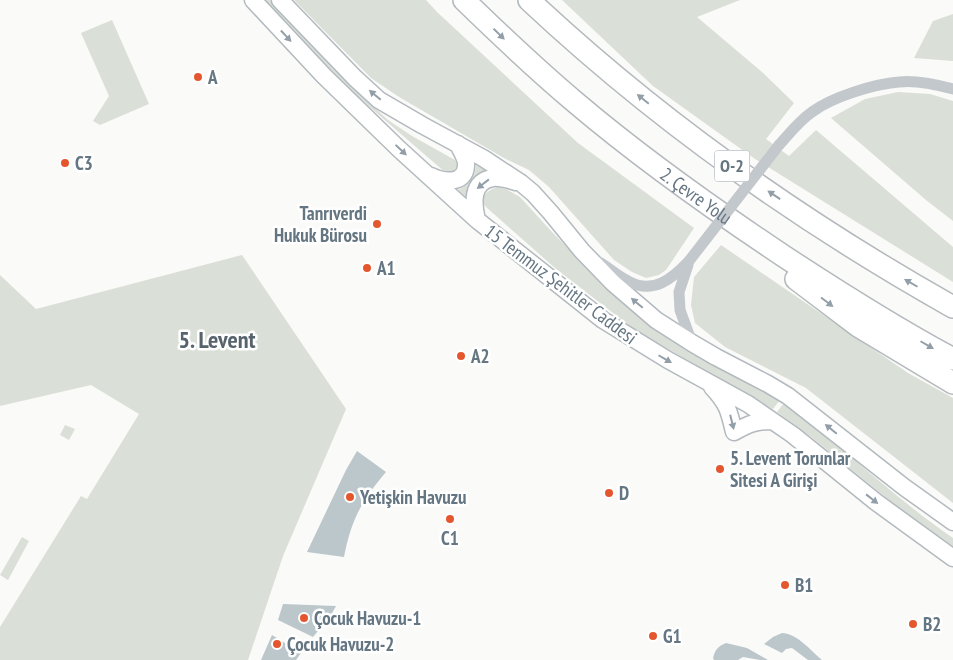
<svg xmlns="http://www.w3.org/2000/svg" width="953" height="660" viewBox="0 0 953 660" font-family="'PT Sans Narrow',sans-serif">
	<style>
		.green { fill: #dadfd7 }
		.water { fill: #bbc7cb }
		.lines { fill: none; stroke-linecap: round; stroke-linejoin: round }
		.secondary-casing { stroke: #b3babf; stroke-width: 19 }
		.highway-casing { stroke: #b4b9bd; stroke-width: 24 }
		.street { stroke: #c3c8cc; stroke-width: 11 }
		.secondary { stroke: #fff; stroke-width: 16 }
		.highway { stroke: #fff; stroke-width: 21 }
		.street-bridge { stroke: #c3c8cc; stroke-width: 11 }
		.oneway { fill: #939fa8 }
		.poi-dot { fill: #e4572e; stroke: #fff; stroke-width: 2 }
		.labels { text-anchor: middle; stroke-width: 5; stroke-linejoin: round; paint-order: stroke }
		.shield { fill: #fff; stroke: #939fa8; stroke-width: 1 }
		.shield-label { font-size: 18px; font-weight: bold; fill: #657683 }
		.poi-label { font-size: 19px; font-weight: bold; fill: #657683; stroke: #fff; text-anchor: start }
		.street-label { font-size: 19px; fill: #657683; stroke: #fff }
		.district-label { font-size: 24px; font-weight: bold; fill: #57646e; stroke: #fff }
	</style>
	<rect width="100%" height="100%" fill="#fafaf8"/>
	<path class="green" d="M263,0h7l81,86 37,34 24,16 43,24c2,5 3,7 1,12l-10,1 -97,-84z
		M294,0h132l11,12 141,131 116,85 -28,42 -7,5 -13,3 -14,-6 -18,-12 -65,-73 -20,-17 -25,-12 -105,-61 -28,-19z
		M562,0h178l-43,17 65,55 32,31 -28,36 23,17 27,-26 137,117v35l-198,-123 -102,-73z
		M953,14v47l-39,-3 19,-37z
		M112,20l37,84 -49,21 -7,-4 16,-25 -28,-63z
		M898,92l32,2 23,7v120l-27,-21 -95,-82 34,-19z
		M476,165l14,7 -21,18 -3,7 -8,-7c12,-6 17,-12 18,-25z
		M497,187l9,2 14,8 32,35 52,52 176,116 -7,9 -138,-79 -80,-62 -69,-61 -4,-6c2,-8 7,-11 15,-14z
		M721,245l187,128 45,25v105l-147,-115 -81,-41 -30,-24 -4,-18 3,-28z
		M242,255l104,154 -63,147 -35,104h-248v-33l81,-131 6,3 52,-85 -48,-29 -91,21v-131l36,34z
		M784,403c58,43 109,94 169,135v9l-54,-39 -89,-72 -33,-24z
		M65,425l10,4 -6,11 -9,-5z
		M22,537l7,4 -21,39 -8,-5z"/>
	<path class="water" d="M357,451l29,21c-24,28 -35,48 -42,85l-37,-5 39,-82z
		M283,604l53,2 -5,9 -18,22 -35,-17z
		M782,633c16,1 28,17 40,27h-14l-16,-12 -6,1 -4,4 -18,-9 9,-7z
		M272,635l29,18 -5,7h-35z
		M726,643l21,5 21,12h-8l-17,-3 -5,3h-24l-1,-2c2,-8 5,-12 13,-15z"/>
	<g class="lines">
		<g class="secondary-casing">
			<path id="secondary" d="M253,0l71,76 75,73 78,71 126,100 65,40 80,44 45,31 83,67 77,56
				M280,0l75,78 24,22 43,25 61,33 38,25 12,10 18,20 31,38 31,32 43,37 36,23 24,14 52,27 20,12 116,91 49,35
				M431,176c12,6 34,9 35,-10 1,-7 -5,-15 -8,-22
				M477,220c-4,-16 -6,-39 16,-42 7,-1 16,2 23,4
				M712,387c15,16 17,23 22,45 15,-8 21,-11 38,-11"/>
		</g>
		<g class="highway-casing">
			<g id="highway">
				<path id="s1" d="M464,0c36,35 73,70 111,102 67,57 138,107 210,155 55,36 110,71 168,102"/>
				<path d="M529,0c128,120 271,221 424,307"/>
				<path d="M796,279l4,3 58,44 95,57"/>
			</g>
		</g>
		<path class="street" d="M779,145c10,-11 20,-24 33,-33 20,-15 62,-28 87,-30 15,-2 39,3 54,7
			M601,263c9,6 17,13 27,18 25,14 44,-2 61,-20
			M688,265l-9,27 1,18 12,33"/>
		<use href="#secondary" class="secondary"/>
		<use href="#highway" class="highway"/>
		<path class="street-bridge" d="M689,261l90,-116"/>
	</g>
	<defs><path id="oneway-solid" d="M-6-.8H1V-3.2L6.5 0L1 3.2V.8H-6Z" transform="scale(1.25)"/></defs>
	<g class="oneway">
		<use href="#oneway-solid" transform="translate(499 34) rotate(44)"/>
		<use href="#oneway-solid" transform="translate(286 36) rotate(47)"/>
		<use href="#oneway-solid" transform="translate(375 95) rotate(-140)"/>
		<use href="#oneway-solid" transform="translate(643 99) rotate(-141)"/>
		<use href="#oneway-solid" transform="translate(401 150) rotate(43)"/>
		<use href="#oneway-solid" transform="translate(483 184) rotate(142)"/>
		<use href="#oneway-solid" transform="translate(774 195) rotate(-146)"/>
		<use href="#oneway-solid" transform="translate(911 283) rotate(-150)"/>
		<use href="#oneway-solid" transform="translate(827 302) rotate(37)"/>
		<use href="#oneway-solid" transform="translate(637 303) rotate(-140)"/>
		<use href="#oneway-solid" transform="translate(927 345) rotate(30)"/>
		<use href="#oneway-solid" transform="translate(665 359) rotate(30)"/>
		<use href="#oneway-solid" transform="translate(732 422) rotate(76)"/>
		<use href="#oneway-solid" transform="translate(831 429) rotate(-141)"/>
		<use href="#oneway-solid" transform="translate(872 499) rotate(38)"/>
	</g>
	<g class="poi-dot">
		<circle cx="198" cy="77" r="5"/>
		<circle cx="65" cy="163" r="5"/>
		<circle cx="377" cy="224" r="5"/>
		<circle cx="367" cy="268" r="5"/>
		<circle cx="461" cy="356" r="5"/>
		<circle cx="720" cy="469" r="5"/>
		<circle cx="609" cy="493" r="5"/>
		<circle cx="350" cy="497" r="5"/>
		<circle cx="450" cy="519" r="5"/>
		<circle cx="785" cy="585" r="5"/>
		<circle cx="304" cy="618" r="5"/>
		<circle cx="913" cy="624" r="5"/>
		<circle cx="653" cy="636" r="5"/>
		<circle cx="277" cy="644" r="5"/>
	</g>
	<g class="labels">
		<rect class="shield" x="714.5" y="150.5" width="35" height="31" rx="4"/>
		<g class="shield-label">
			<text x="732" y="172">O-2</text>
		</g>
		<g class="poi-label">
			<text x="208" y="84">A</text>
			<text x="75" y="170">C3</text>
			<text x="367" y="220" text-anchor="end">Tanrıverdi<tspan x="367" dy="22">Hukuk Bürosu</tspan></text>
			<text x="377" y="275">A1</text>
			<text x="471" y="363">A2</text>
			<text x="730" y="465">5. Levent Torunlar<tspan x="730" dy="22">Sitesi A Girişi</tspan></text>
			<text x="619" y="500">D</text>
			<text x="360" y="504">Yetişkin Havuzu</text>
			<text x="450" y="545" text-anchor="middle">C1</text>
			<text x="795" y="592">B1</text>
			<text x="314" y="625">Çocuk Havuzu-1</text>
			<text x="923" y="631">B2</text>
			<text x="663" y="643">G1</text>
			<text x="287" y="651">Çocuk Havuzu-2</text>
		</g>
		<g class="street-label">
			<text dy="7" stroke="none"><textPath href="#s1" startOffset="304">2. Çevre Yolu</textPath></text>
			<text transform="translate(561 284) rotate(37)" y="7">15 Temmuz Şehitler Caddesi</text>
		</g>
		<g class="district-label">
			<text x="217" y="348">5. Levent</text>
		</g>
	</g>
</svg>
